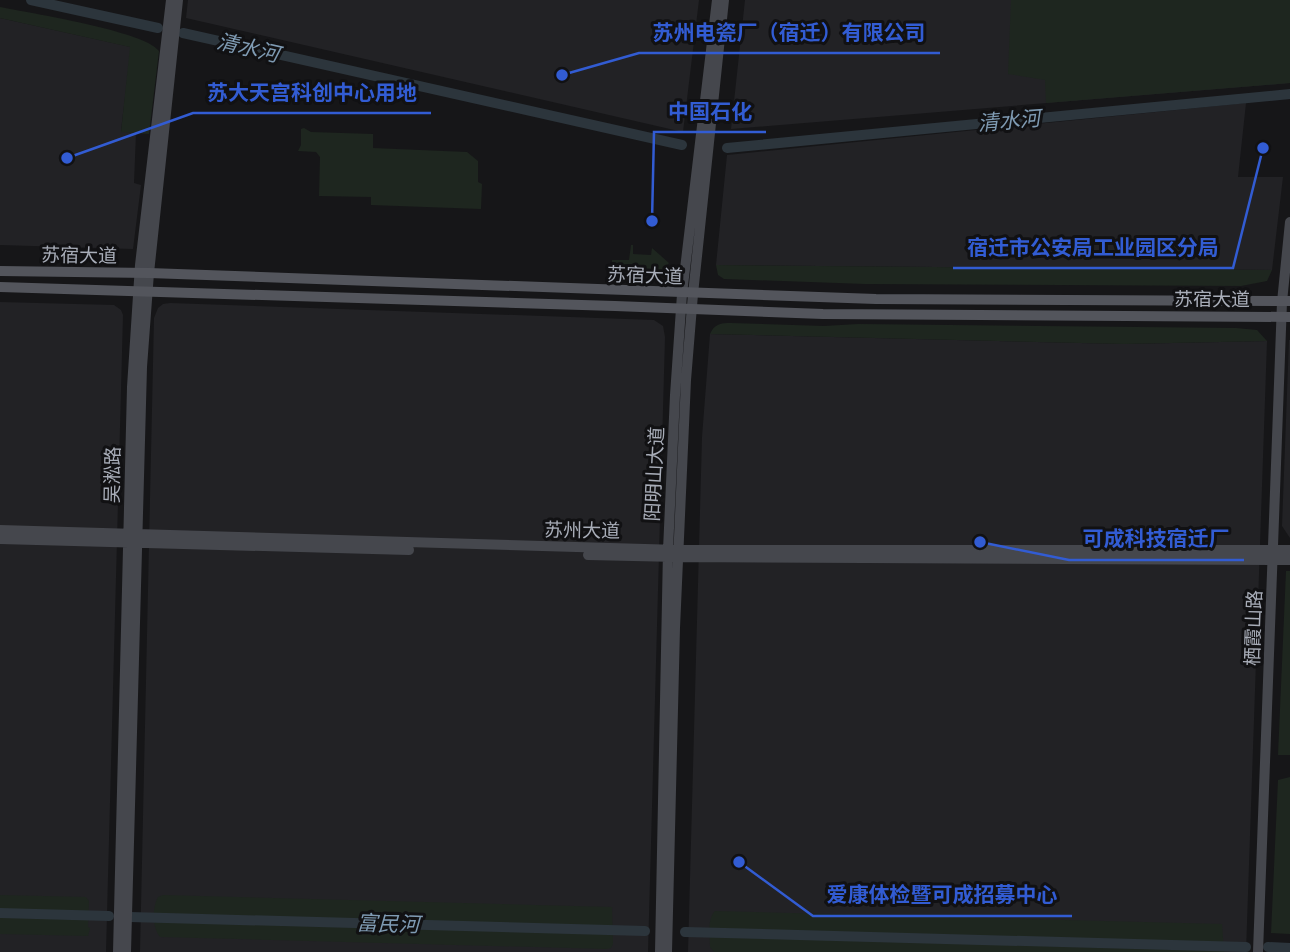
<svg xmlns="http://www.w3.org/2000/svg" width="1290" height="952" viewBox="0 0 1290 952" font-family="Quicksand,'Noto Sans SC',sans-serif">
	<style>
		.built { fill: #222225 }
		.green { fill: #1e261f }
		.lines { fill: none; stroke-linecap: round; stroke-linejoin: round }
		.river { stroke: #2c353c; stroke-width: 10 }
		.secondary { stroke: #45474d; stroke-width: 10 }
		.primary { stroke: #53555c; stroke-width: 10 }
		.labels { text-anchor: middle; stroke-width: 6; stroke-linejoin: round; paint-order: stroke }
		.street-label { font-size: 19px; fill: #a8adb8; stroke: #111113 }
		.water-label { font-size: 21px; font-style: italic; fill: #7f9bb3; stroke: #111113 }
		.leader { fill: none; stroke: #325cd3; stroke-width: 2.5 }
		.callout-dot { fill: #325cd3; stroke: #111113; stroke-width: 2.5 }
		.callout-label { font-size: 21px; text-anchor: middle; font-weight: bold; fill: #325cd3; stroke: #111113; stroke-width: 6; stroke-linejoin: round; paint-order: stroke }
	</style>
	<rect width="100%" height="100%" fill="#161618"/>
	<path class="built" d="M188,0h511l-16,132 -497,-114z
		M745,0h545v83l-559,46z
		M0,18l131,29 -10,84 15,2 -2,50 7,2 -8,64 -133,-4z
		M1246,103l-8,74h45l-11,93 -556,-5 11,-110z
		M0,302l114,3 7,5 2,5 -17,637h-106z
		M170,303l484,17 9,6 2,11 -17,615h-508l14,-634 4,-10 5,-4z
		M710,334l414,10 143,-3 -21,611h-558l14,-515z
		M1289,340h1v198l-8,-12z"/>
	<path class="green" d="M1011,0h279v83l-244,20 -1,-23 -37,-6z
		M0,7c29,6 145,24 159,44l-10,83 -28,-2 9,-85 -130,-29z
		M304,128l7,4 62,2v14l94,4 11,9v21l4,2 -1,25 -110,-4v-8l-52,-1 1,-39 -4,-5 -18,-1 3,-6v-16z
		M631,245h2v9l18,1 1,-7 17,15 -8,10h-49v-13h17z
		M716,265l556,5 -5,11 -26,5 -376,-2 -141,-5 -6,-4z
		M731,323l93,3 34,-2 378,4 21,2 10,11 -143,3 -414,-10c4,-10 11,-11 21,-11z
		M1286,571h4v184h-12z
		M1290,777v157l-19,-1 7,-153z
		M0,895l86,2 3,4 -1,26 2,1 -2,8 -88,-2z
		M163,895l449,12 1,37 -2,4 -5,1 -446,-12c-8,-10 -8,-29 -2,-40z
		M715,911l507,13 2,28h-510l-4,-5c0,-11 -3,-28 5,-36z"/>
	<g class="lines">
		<path class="river" d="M31,0l127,28
			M183,33l499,112
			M727,148l563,-54
			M0,913l109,3
			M130,917l515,14
			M685,932l561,15
			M1268,947l22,1"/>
		<path class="secondary" d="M0,530l679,20h611
			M0,539l409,11
			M588,555l90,2 612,3
			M118,952l14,-565 8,-122 31,-265
			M126,952l16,-585 7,-94 29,-273
			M660,952l8,-402 7,-155 7,-101 35,-294
			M667,952l8,-324 11,-248 7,-86 31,-294
			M1258,952l24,-650 8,-80"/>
		<path class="primary" d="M0,271l149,2 727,26 414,2
			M0,287l615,19 208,8 467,3"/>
	</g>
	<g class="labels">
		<g class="street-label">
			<text transform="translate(79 255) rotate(1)" y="7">苏宿大道</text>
			<text transform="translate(645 275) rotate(2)" y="7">苏宿大道</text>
			<text x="1212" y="306">苏宿大道</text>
			<text transform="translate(654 474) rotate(-87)" y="7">阳明山大道</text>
			<text transform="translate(112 475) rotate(-89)" y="7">吴淞路</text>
			<text transform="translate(582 530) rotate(1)" y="7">苏州大道</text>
			<text transform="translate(1253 628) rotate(-88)" y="7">栖霞山路</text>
		</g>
		<g class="water-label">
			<text transform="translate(248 48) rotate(13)" y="7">清水河</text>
			<text transform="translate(1009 121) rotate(-5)" y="7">清水河</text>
			<text transform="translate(388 924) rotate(2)" y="7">富民河</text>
		</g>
	</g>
	<path class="leader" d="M562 75L639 53H940M67 158L193 113H431M652 221L654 132H766M1263 148L1233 268H953M980 542L1069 560H1244M739 862L813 916H1072"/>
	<g class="callout-dot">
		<circle cx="562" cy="75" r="7"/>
		<circle cx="67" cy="158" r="7"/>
		<circle cx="652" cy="221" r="7"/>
		<circle cx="1263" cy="148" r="7"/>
		<circle cx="980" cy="542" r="7"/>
		<circle cx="739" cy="862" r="7"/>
	</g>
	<g class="callout-label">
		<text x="789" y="40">苏州电瓷厂（宿迁）有限公司</text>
		<text x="312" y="100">苏大天宫科创中心用地</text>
		<text x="710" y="119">中国石化</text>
		<text x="1093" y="255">宿迁市公安局工业园区分局</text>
		<text x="1156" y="546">可成科技宿迁厂</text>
		<text x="942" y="902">爱康体检暨可成招募中心</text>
	</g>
</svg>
